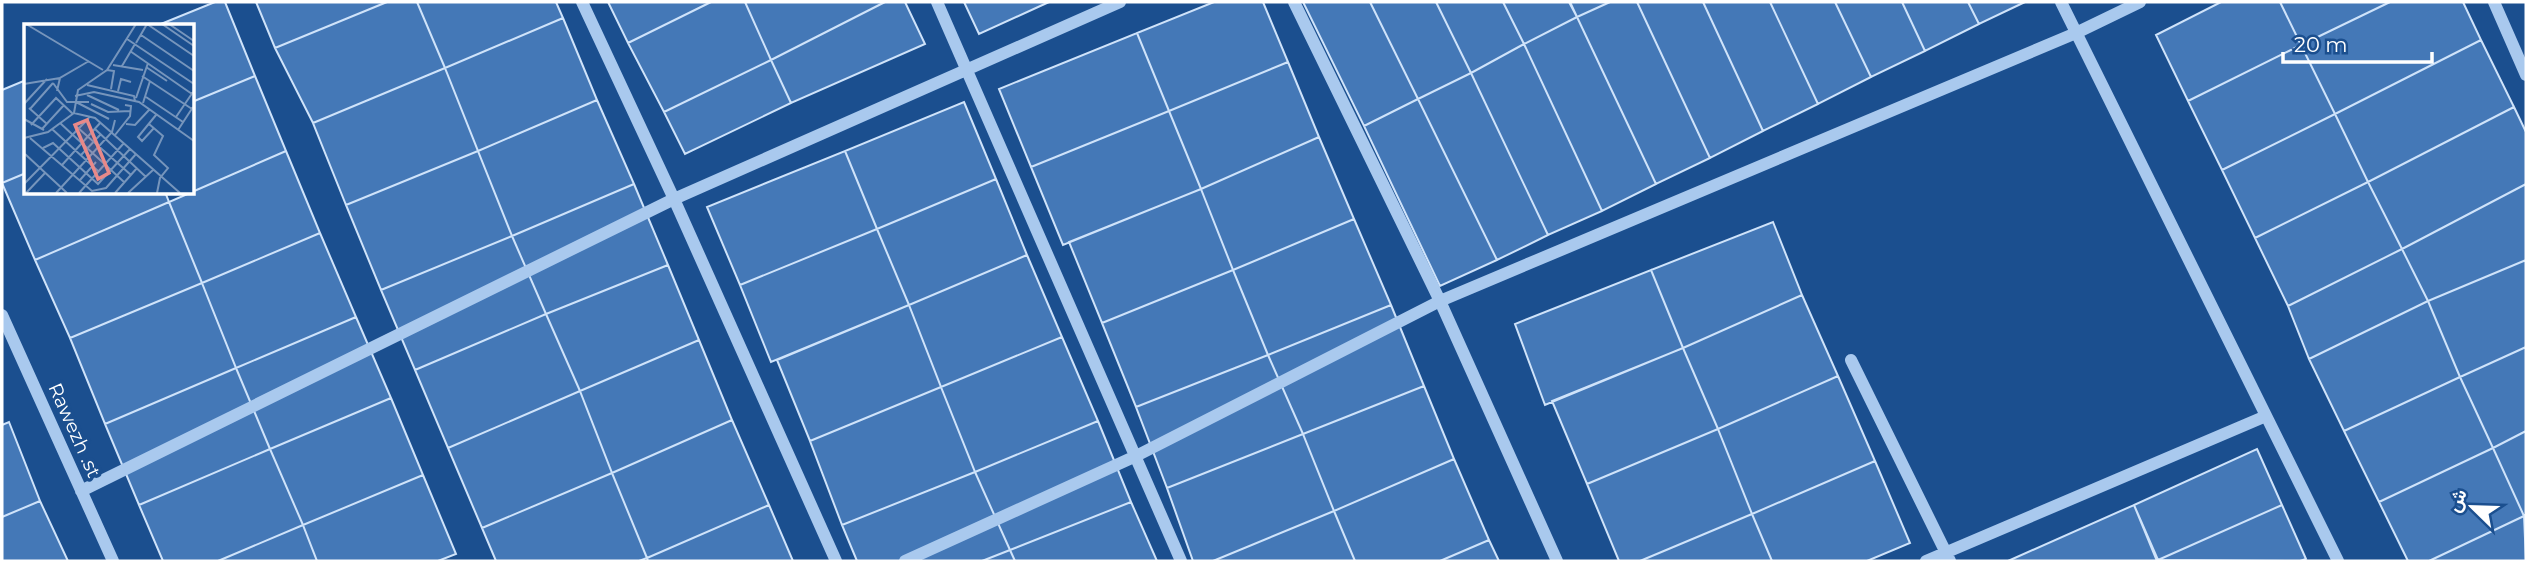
<svg xmlns="http://www.w3.org/2000/svg" width="2528" height="563" viewBox="0 0 2528 563" font-family="Montserrat,Vazirmatn,sans-serif">
	<style>
		.building { fill: #4478b7; stroke: #cfe3fa; stroke-width: 2 }
		.lines { fill: none; stroke-linecap: round; stroke-linejoin: round }
		.minor { stroke: #a9c9ee; stroke-width: 12 }
		.labels { text-anchor: middle; stroke-width: 7; stroke-linejoin: round; paint-order: stroke }
		.street-label { font-size: 19px; fill: #fff; stroke: #1b4f8f }
		.inset-road { fill: none; stroke: #7695bc; stroke-width: 2 }
		.view { fill: #e88989; fill-opacity: 0.15; stroke: #e88989; stroke-width: 3.5 }
		.inset-edge { fill: none; stroke: #fff; stroke-width: 3.5 }
	</style>
	<rect width="100%" height="100%" fill="#1b4f8f"/>
	<path class="building" d="M215,2h10l30,74 -63,26v-76h-36z
		M256,2h131l-112,46z
		M387,2h30l28,66 -132,55 -38,-75z
		M417,2h139l7,16 -118,50z
		M608,2h103l-83,41z
		M711,2h34l26,58 -107,52 -36,-69z
		M745,2h140l-114,58z
		M885,2h20l20,42 -134,59 -20,-43z
		M964,2h85l-70,32z
		M1214,2h49l25,60 -119,49 -32,-78z
		M1303,2h67l48,97 -54,27z
		M1370,2h66l35,71 -53,26z
		M1436,2h67l21,42 -53,29z
		M1503,2h66l8,15 -53,27z
		M1570,2h40l-33,15z
		M1610,2h27l73,156 -54,26 -79,-167z
		M1637,2h66l60,129 -53,27z
		M1703,2h67l48,102 -55,27z
		M1770,2h65l36,75 -53,27z
		M1835,2h67l23,49 -54,26z
		M1902,2h66l11,22 -54,27z
		M1968,2h57l-46,22z
		M2221,2h59l21,43 -113,56 -32,-66z
		M2280,2h110l-89,43z
		M2390,2h73l18,38 -146,74 -34,-69z
		M1577,17l79,167 -54,27 -78,-167z
		M563,18l34,82 -119,51 -33,-83z
		M1137,33l32,78 -138,56 -32,-78z
		M2481,40l33,67 -146,75 -33,-68z
		M1524,44l78,167 -54,24 -77,-162z
		M2301,45l34,69 -113,56 -34,-69z
		M771,60l20,43 -106,51 -21,-42z
		M1288,62l31,75 -118,52 -32,-78z
		M445,68l33,83 -132,54 -33,-82z
		M1471,73l77,162 -51,25 -79,-161z
		M255,76l31,75 -94,41v-90z
		M26,80v93l-24,10v-93z
		M1418,99l79,161 -57,26 -76,-160z
		M597,100l37,84 -122,52 -34,-85z
		M964,102l32,77 -119,50 -32,-78z
		M2514,107l12,25v52l-124,65 -34,-67z
		M1169,111l32,78 -138,56 -32,-78z
		M2335,114l33,68 -113,56 -33,-68z
		M1319,137l35,82 -121,51 -32,-81z
		M286,151l34,82 -118,50 -33,-81z
		M478,151l34,85 -131,54 -35,-85z
		M845,151l32,78 -137,56 -33,-78z
		M26,173v19h139l4,10 -134,58 -33,-77z
		M996,179l31,76 -118,50 -32,-76z
		M2368,182l34,67 -114,57 -33,-68z
		M634,184l34,81 -122,49 -34,-78z
		M2526,184v76l-98,41 -26,-52z
		M1201,189l32,81 -131,53 -33,-81z
		M169,202l33,81 -132,55 -35,-78z
		M1354,219l37,86 -123,50 -35,-85z
		M1773,222l29,73 -119,53 -32,-78z
		M877,229l32,76 -138,57 -31,-77z
		M320,233l36,84 -120,51 -34,-85z
		M512,236l34,78 -131,56 -34,-80z
		M2402,249l26,52 -119,58 -21,-53z
		M1027,255l35,82 -121,50 -32,-82z
		M2526,260v87l-66,30 -32,-76z
		M668,265l31,75 -119,51 -34,-77z
		M1233,270l35,85 -132,52 -34,-84z
		M1651,270l32,78 -138,57 -30,-81z
		M202,283l34,85 -131,56 -35,-86z
		M1802,295l36,81 -120,53 -35,-81z
		M2428,301l32,76 -116,54 -35,-72z
		M909,305l32,82 -131,54 -33,-81z
		M1391,305l33,81 -121,48 -35,-79z
		M546,314l34,77 -132,57 -33,-78z
		M356,317l35,81 -121,51 -34,-81z
		M1062,337l36,84 -123,51 -34,-85z
		M699,340l33,80 -120,53 -32,-82z
		M2526,347v84l-33,17 -33,-71z
		M1683,348l35,81 -131,55 -35,-83z
		M1268,355l35,79 -136,54 -31,-81z
		M236,368l34,81 -131,56 -34,-81z
		M1838,376l37,85 -123,53 -34,-85z
		M2460,377l33,71 -114,54 -35,-71z
		M1424,386l30,73 -120,52 -31,-77z
		M941,387l34,85 -133,53 -32,-84z
		M580,391l32,82 -130,55 -34,-80z
		M391,398l32,77 -120,50 -33,-76z
		M732,420l37,85 -122,53 -35,-85z
		M1098,421l33,81 -121,48 -35,-78z
		M9,422l31,79 -38,16v-92z
		M1718,429l34,85 -112,47h-21l-32,-77z
		M2526,431v83l-2,2 -31,-68z
		M1303,434l31,77 -121,50h-20l-26,-73z
		M2493,448l31,68 -95,45h-21l-29,-59z
		M270,449l33,76 -85,36h-55l-24,-56z
		M2257,449l25,56 -124,55 -24,-55z
		M1454,459l35,81 -49,21h-85l-21,-50z
		M1875,461l35,82 -43,18h-95l-20,-47z
		M975,472l35,78 -28,11h-125l-15,-36z
		M612,473l35,85 -8,3h-143l-14,-33z
		M423,475l33,79 -18,7h-121l-14,-36z
		M40,501l28,60h-66v-44z
		M1131,502l26,59h-142l-5,-11z
		M769,505l24,56h-145l-1,-3z
		M2134,505l23,56h-149z
		M2282,505l24,54 -6,2 -142,-1z
		M1334,511l21,50h-142z
		M1752,514l20,47h-132z
		M2524,516l2,45h-97z
		M303,525l14,36h-99z
		M1489,540l10,21h-59z
		M1010,550l5,11h-33z"/>
	<g class="lines">
		<path class="minor" d="M582,2l92,197 162,362
			M937,2l244,559
			M1294,2l146,299 117,260
			M2061,2l277,559
			M2494,2l32,73
			M2,315l111,246
			M1851,360l99,201
			M81,491l593,-292 446,-197
			M905,561l231,-105 304,-155 636,-268 64,-31
			M1926,561l340,-145"/>
	</g>
	<g class="labels">
		<g class="street-label">
			<text transform="translate(75 430) rotate(66)" y="7">Rawezh .st</text>
		</g>
	</g>
	<g transform="translate(24 24)">
		<rect width="170" height="170" fill="#1b4f8f"/>
		<path class="inset-road" d="M2,0l77,46M123,0l47,32M138,0l32,22M145,0l25,17M117,11l53,36M103,15l67,45M112,19l11,-19M106,27l62,43M89,41l30,5M98,42l13,-22M122,43l21,14M83,46l7,1 -3,18M118,52l50,33M29,59l14,19h22M0,60l36,-6M63,61l47,11 1,5M33,67l3,-13 29,-17M94,67l3,-12 10,3M63,71l32,15M51,72l19,-4 45,10 55,39M122,73l37,25M112,74l12,-35M52,78l33,17M119,79l7,-22M0,80l23,-25M67,80l17,8 22,-1M5,84l18,16M6,85l23,-26M50,89l4,-23 29,-20 29,-46M152,93l17,-25M0,95l20,11M36,99l64,59M102,100l9,1 14,-15M125,100l14,12 -9,19 14,13 -8,10 -3,15M7,101l25,-27 17,16M53,103l54,48M130,104l-12,13 -4,-4 18,-22M18,105l22,-24M28,105l46,42M71,105l51,48M154,106l15,-23M91,111l15,-19 1,-10 -6,-1M0,114l24,-6 26,-19 21,5 85,75M6,114l62,53 14,-3 30,-34M19,124l10,-5 45,41 32,-35M1,130l42,39M57,131l20,-21M38,141l39,-43M56,156l16,-18M0,160l65,-66M2,169l19,-20M32,169l56,-61 3,-12M55,169l45,-50M91,169l22,-25M104,169l25,-23"/>
		<path class="view" d="M63,96l22,53 -11,6 -23,-54z"/>
		<rect width="170" height="170" class="inset-edge"/>
	</g>
	<rect width="2528" height="563" fill="none" stroke="#ffffff" stroke-width="7"/>
	<g transform="translate(2472 507) rotate(293)" stroke="#1b4f8f" stroke-width="5" paint-order="stroke">
	<path d="M0-5L12 26L0 18L-12 26Z" fill="#ffffff"/>
	<text y="-10" font-size="19" font-weight="bold" text-anchor="middle" fill="#ffffff">ش</text>
	</g>
	<path d="M2283 52v10h149v-10" fill="none" stroke="#ffffff" stroke-width="3.5"/>
	<text x="2294" y="52" font-size="21" fill="#ffffff" stroke="#1b4f8f" stroke-width="5" paint-order="stroke">20 m</text>
</svg>
